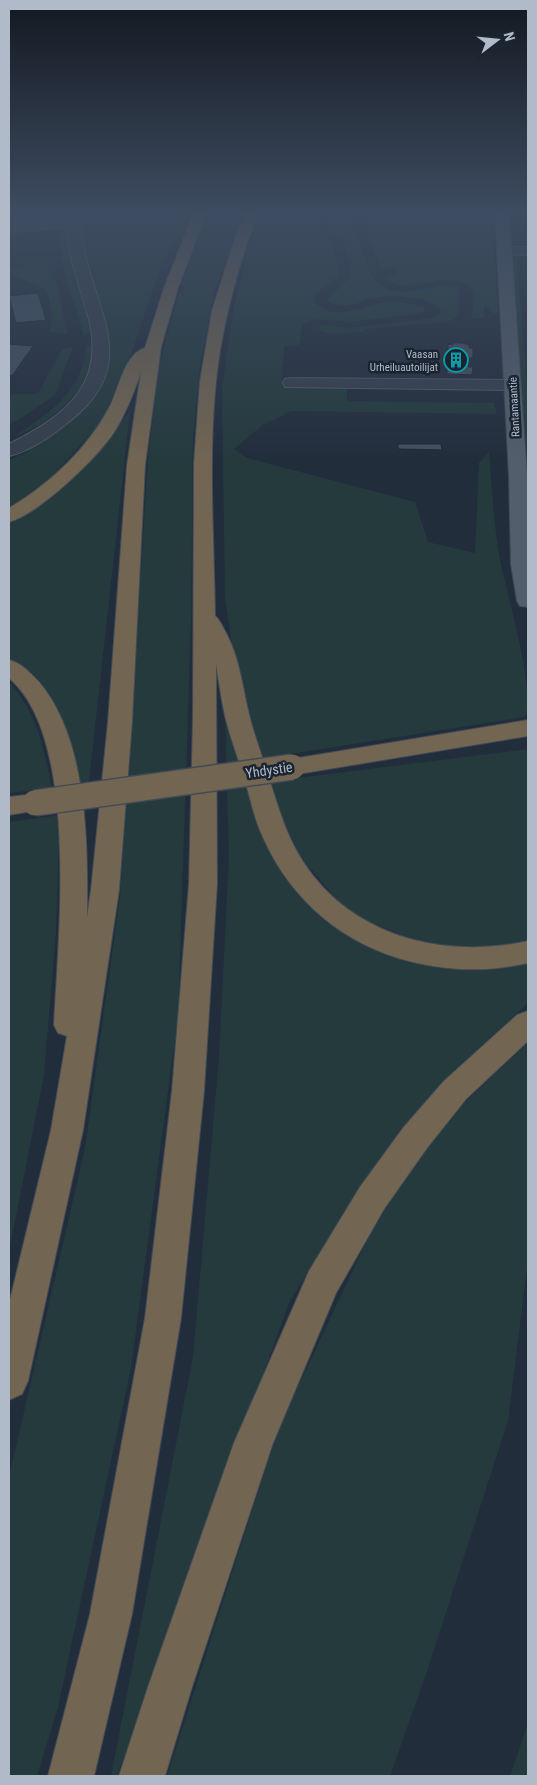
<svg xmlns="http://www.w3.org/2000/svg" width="537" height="1785" viewBox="0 0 537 1785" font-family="'Roboto Condensed',sans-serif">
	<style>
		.green { fill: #243a3d }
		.building { fill: #424f60; stroke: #1d2633 }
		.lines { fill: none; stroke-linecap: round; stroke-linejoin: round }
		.minor-casing { stroke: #515a67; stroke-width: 2 }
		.major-casing { stroke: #3f4855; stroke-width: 2 }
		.highway-casing { stroke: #414a57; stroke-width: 2 }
		.minor { fill: #353f4c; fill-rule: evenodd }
		.major { fill: #535e6c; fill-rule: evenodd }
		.highway { fill: #726552; fill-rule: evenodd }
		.highway-bridge-casing { stroke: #414a57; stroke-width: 28; stroke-linecap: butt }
		.highway-bridge { stroke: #726552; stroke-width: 25 }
		.labels { text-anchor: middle; stroke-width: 5; stroke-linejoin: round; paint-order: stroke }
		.far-poi-label { font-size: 11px; fill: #b1bac8; stroke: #1b2431; text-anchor: end }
		.far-street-label { font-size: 11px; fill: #b1bac8; stroke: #1b2431 }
		.street-label { font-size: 14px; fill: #b1bac8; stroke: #1b2431 }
	</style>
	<rect width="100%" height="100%" fill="#222d3c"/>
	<path class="green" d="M83,212h108l-31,56 -27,81 -16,41 -19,36 -50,55 -39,26v-47l21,-9h-9l74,-59 13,-26 1,-25 -2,-11c-9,-32 -33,-86 -24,-118z
		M211,212h32l-27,76 -4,4 2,2 -15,78 -6,67 -2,181 -13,396 -47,352 -73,339 -21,69h-28v-299l76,-329 35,-251 28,-439 10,-87 21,-79 5,-2v-3l-3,-2 21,-56z
		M263,212h59l-5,15 2,6c16,9 14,9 16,26 1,6 4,10 3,17l-22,18 -3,7c20,21 45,7 67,2 14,-3 31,1 44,4l2,4 -10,3 -66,8 -34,-3 -14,6 -3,20 -15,1 -2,40 65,1v14l147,2 3,11 -206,-3 -28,14 -29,24 13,9 168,44 13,40 47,11 4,-90 10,-11c3,32 4,64 9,96 5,36 39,140 27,169l-266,42 -21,-75 -13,-86 -3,-209 12,-83 15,-61z
		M334,212h14l24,65c26,33 68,-2 87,13l-1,26 -10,6 -84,7 1,3 -33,2 -11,-2 -3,-5 8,-2 24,3 79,-9 11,-5 1,-4c-13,-14 -43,-14 -61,-13 -20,2 -26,13 -50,6l-3,-4c31,-28 26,-21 16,-61l-13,-7 -1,-4z
		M361,212h131l6,101h-6l-7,-7 -2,7 2,6 -13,-1 2,-26c-21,-31 -65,9 -90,-15l14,-1 -4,-8 -14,-1z
		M61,227l5,3 3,6 10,48 14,47 -9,5c-7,-26 -29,-84 -23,-109z
		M517,262l11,135v90l-18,-219 3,-5z
		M45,263l13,24 9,47 -18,-2c5,-16 2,-27 -3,-42l-37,-17v-6z
		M86,345l5,1c9,39 -45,82 -78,91 34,-22 72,-47 73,-92z
		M73,347l-18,48 -37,25 -9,4v-29l29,-2 24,-44z
		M131,403l-47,424 -11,-73 -14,-44 -32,-40 -18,-13v-134l53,-37 32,-30 35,-44z
		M9,682c29,32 34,64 43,106l-43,5z
		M225,715l41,122 45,70 55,38 119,22 43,-6v42l-82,75 -90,114 -67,111 -172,473h-6l82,-419 26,-300 10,-200z
		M528,749v193l-51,10 -61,-11 -68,-28 -47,-56 -24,-47 -12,-28z
		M60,815l-4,117 -12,143 -35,176v-429z
		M528,1043v217l-20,161 -81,250 -37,105h-223l112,-349 89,-189 63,-104z
		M528,1723v53h-18z"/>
	<path class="building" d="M38,293l8,27 -30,3 -7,-27z
		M452,343h10l7,2v3h4v10h-4l-1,9h5l-1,8 -25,-1v-12l-3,-1v-6h4v-11l5,1z
		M9,344l24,2 -21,30 -3,-1z
		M398,444h43l1,6 -44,-1z"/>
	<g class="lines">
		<g class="minor-casing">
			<path id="minor" d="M67,212h14c-6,78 73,143 -10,208 -18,15 -40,31 -62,36v-12c58,-29 99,-61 78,-132 -8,-28 -19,-56 -20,-85l-58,5v-8l58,-5z
				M504,247h24v8l-29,-1 -2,-3 2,-3z
				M291,378l222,2 6,1 2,4 -2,4 -6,1 -228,-3 -2,-4 2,-4z"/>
		</g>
		<g class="major-casing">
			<path id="major" d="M495,212h14l18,264 1,131 -8,-1 -3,-5 -6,-37 -2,-88z"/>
		</g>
		<g class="highway-casing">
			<path id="highway" d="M194,212h13l-29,76 -17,59 -16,118 -13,257 -13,168 -36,240 -55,251 -6,13 -13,6v-96l42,-174 16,-94 -9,-3 -4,-8c4,-86 26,-287 -45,-347v-18c13,3 21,13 30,22 49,58 49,163 48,235l4,-27 17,-168 19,-257 14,-93c-7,20 -14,39 -25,57 -16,27 -77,85 -107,93v-14c41,-24 79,-60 101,-102 9,-17 14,-52 35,-58l19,-60z
				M245,212h13c-20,55 -36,111 -42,169 -8,78 -2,157 -1,235 5,4 7,10 10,15 15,27 17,55 24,83 5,22 14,43 20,65 8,23 14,46 25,67 45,87 144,115 234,95v22c-44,10 -87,8 -130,-5 -65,-20 -114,-67 -139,-130 -6,-15 -9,-31 -14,-47 -6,-22 -15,-43 -20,-65 -4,-17 -6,-35 -9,-52l1,220 -13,207 -23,227 -49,296 -38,162h-46l42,-162 55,-296 27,-227 17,-207 4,-166 1,-255 6,-82 12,-70 22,-70z
				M528,720v16l-236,39 -9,-2 -3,-6 3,-6 9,-2z
				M35,794l9,3 4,6 -4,6 -35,6v-18z
				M528,1011v30l-62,58 -39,49 -43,61 -48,84 -63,150 -81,244 -27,89h-46l29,-89 86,-244 75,-172 51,-84 43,-59 41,-47 73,-66z"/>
		</g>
		<use href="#minor" class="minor"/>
		<use href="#major" class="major"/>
		<use href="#highway" class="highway"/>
		<g class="highway-bridge-casing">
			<path id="highway-bridge" d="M35,803l257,-36"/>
		</g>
		<use href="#highway-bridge" class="highway-bridge"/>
	</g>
	<linearGradient id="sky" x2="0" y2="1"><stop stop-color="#131921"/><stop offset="0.46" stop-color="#3e4c61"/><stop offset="1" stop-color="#3e4c61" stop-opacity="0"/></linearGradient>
	<rect width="537" height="462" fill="url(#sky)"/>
	<defs>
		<g id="building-ring" transform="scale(1.25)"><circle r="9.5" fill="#1b2431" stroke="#0f9aa8" stroke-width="1.5"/><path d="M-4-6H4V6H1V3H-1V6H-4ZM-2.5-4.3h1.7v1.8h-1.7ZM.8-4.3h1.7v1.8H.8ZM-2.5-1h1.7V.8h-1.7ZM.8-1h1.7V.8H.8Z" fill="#0f9aa8"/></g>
	</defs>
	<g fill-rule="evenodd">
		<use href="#building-ring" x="456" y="360"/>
	</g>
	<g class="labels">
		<g class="far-poi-label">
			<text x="438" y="358">Vaasan<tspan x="438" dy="13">Urheiluautoilijat</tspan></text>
		</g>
		<g class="far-street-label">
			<text transform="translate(514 407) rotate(-93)" y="4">Rantamaantie</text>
		</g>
		<g class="street-label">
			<text transform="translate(269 770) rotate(-8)" y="5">Yhdystie</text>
		</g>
	</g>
	<rect width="537" height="1785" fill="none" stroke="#b1bac8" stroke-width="20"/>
	<g transform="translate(497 40) rotate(74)" stroke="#1b2431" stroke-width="4" paint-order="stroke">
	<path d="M0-4L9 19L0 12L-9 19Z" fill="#b1bac8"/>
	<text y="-8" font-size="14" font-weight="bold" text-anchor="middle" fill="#b1bac8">N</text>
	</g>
</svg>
